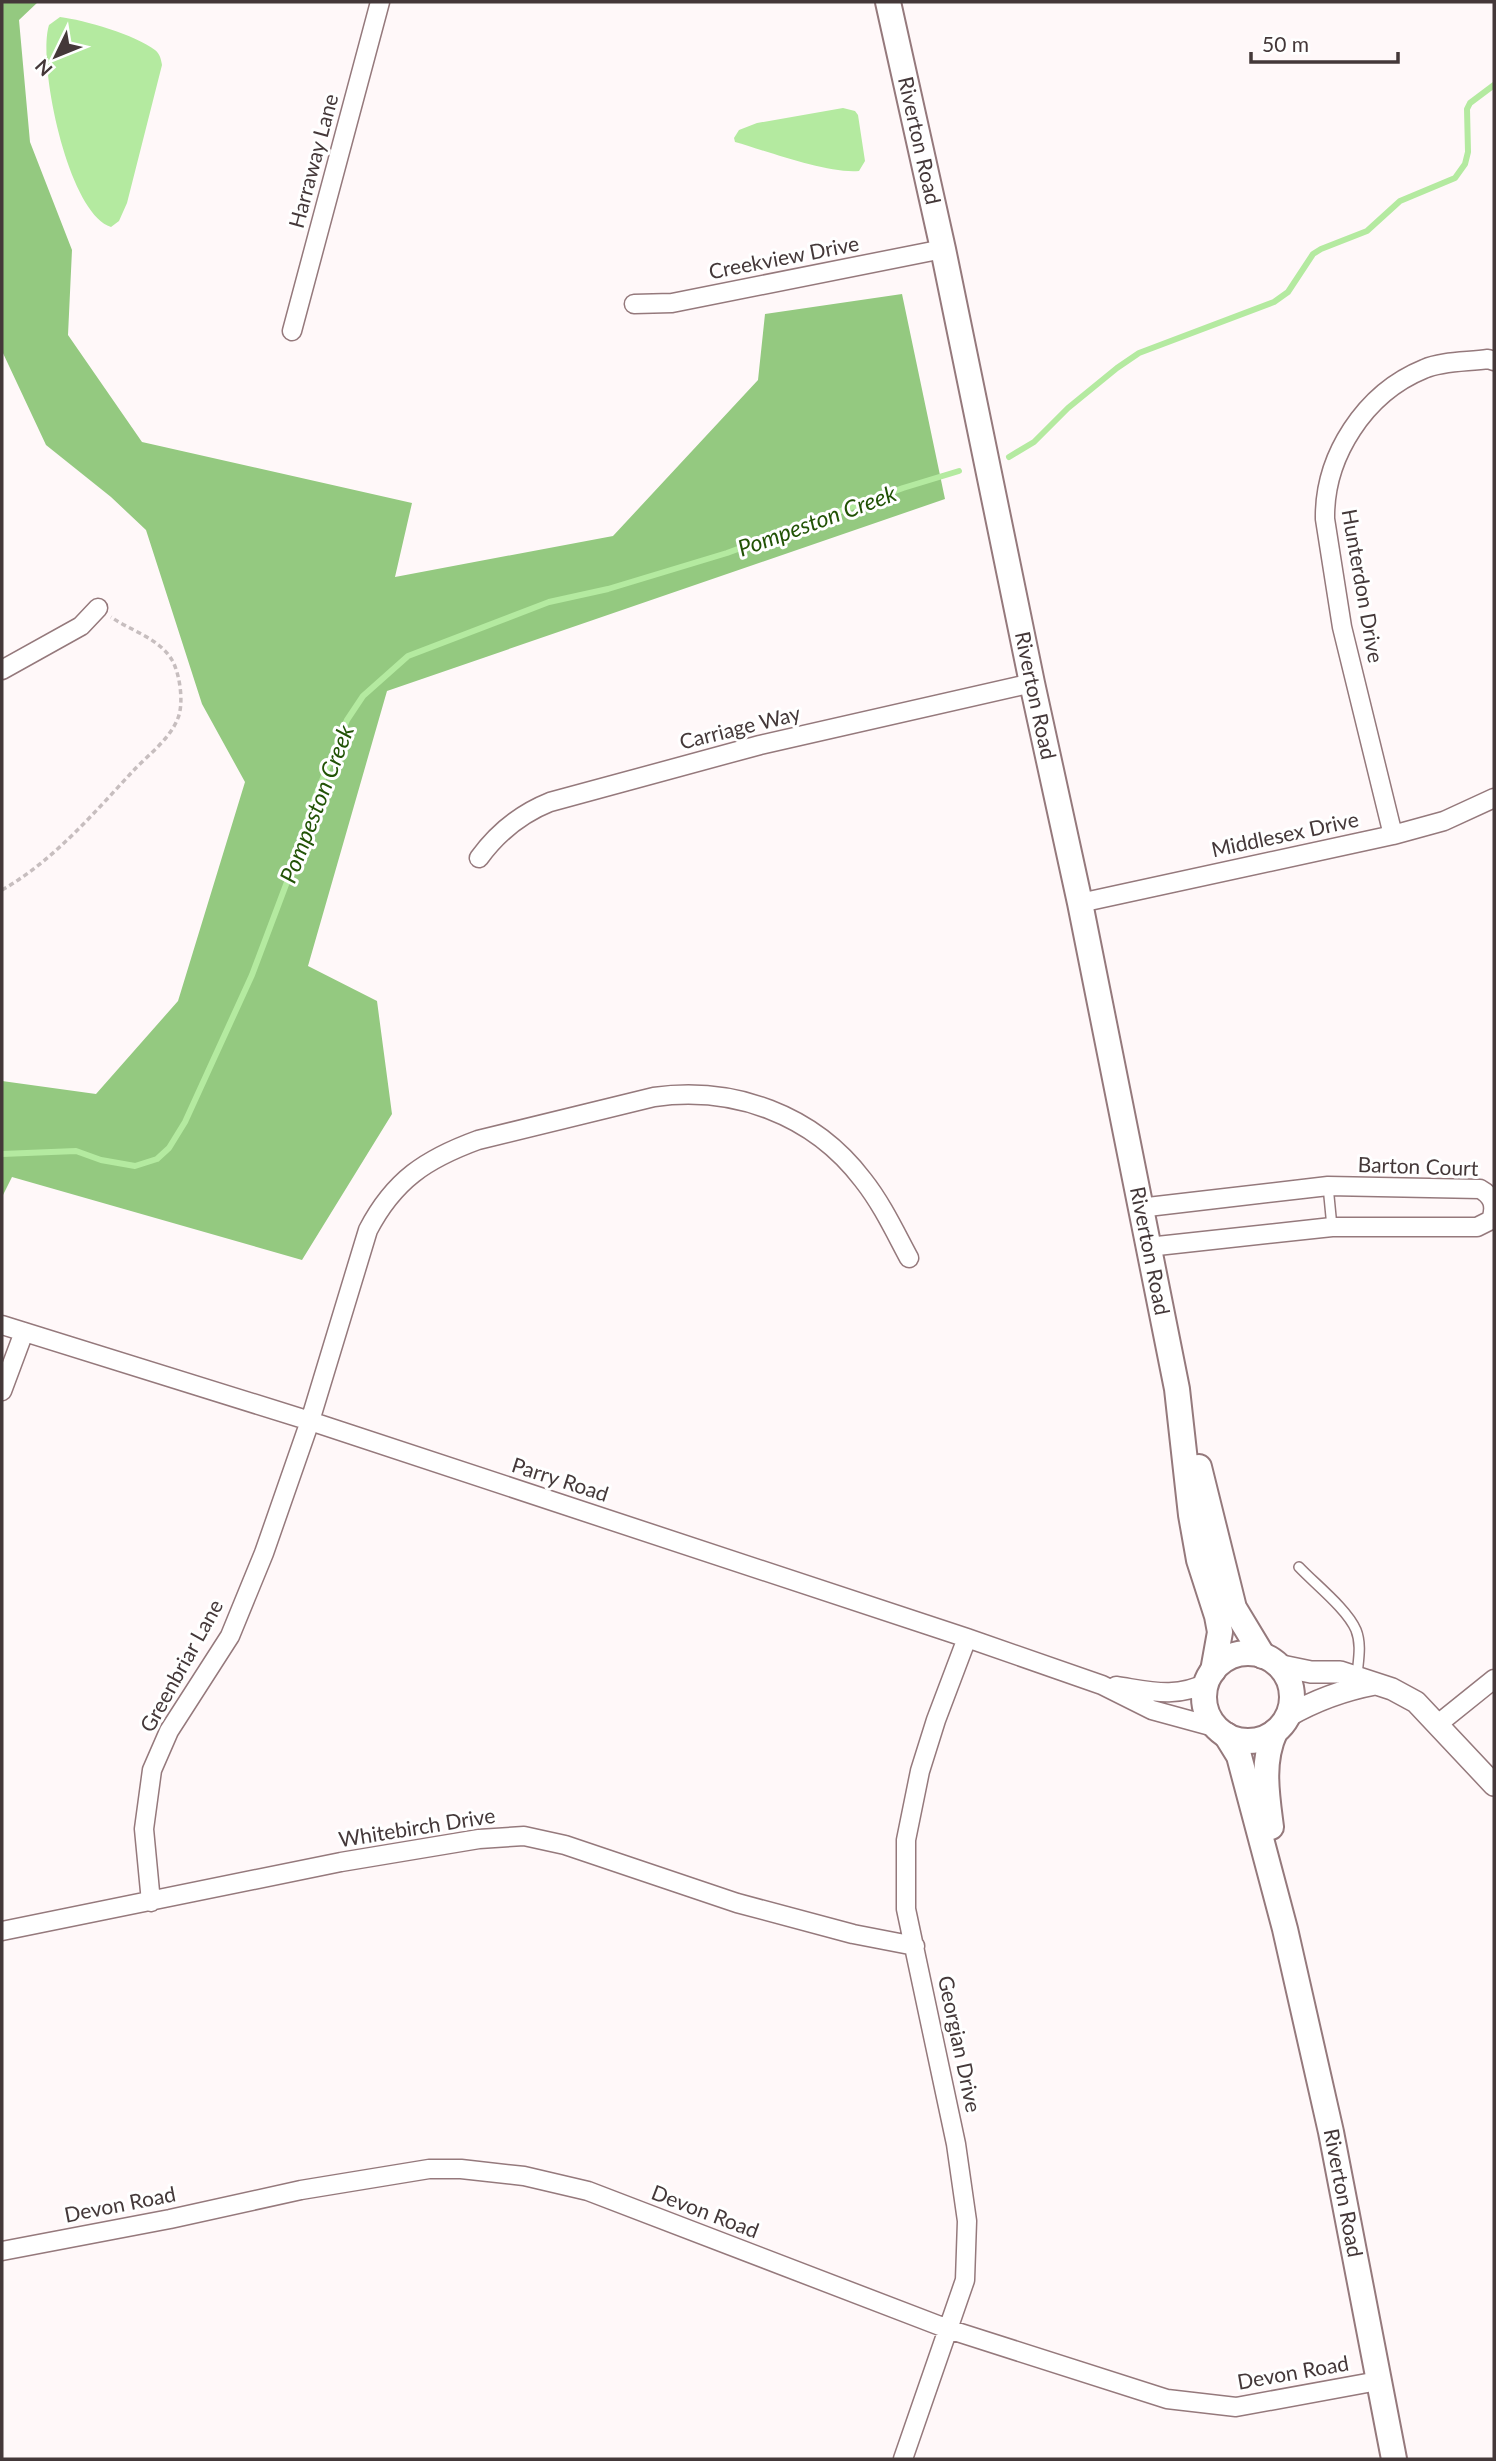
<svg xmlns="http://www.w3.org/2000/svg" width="1496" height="2461" viewBox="0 0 1496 2461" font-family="Lato,sans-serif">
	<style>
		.forest { fill: #94c980 }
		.water { fill: #b4eaa0 }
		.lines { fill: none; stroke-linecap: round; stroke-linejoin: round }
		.stream { stroke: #b4eaa0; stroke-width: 6 }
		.service-casing { stroke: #95797c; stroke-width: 12 }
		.minor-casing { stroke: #95797c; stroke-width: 21 }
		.tertiary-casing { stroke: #95797c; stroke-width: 24 }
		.secondary-casing { stroke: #95797c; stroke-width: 28 }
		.path { stroke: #c7bebf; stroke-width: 3.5; stroke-dasharray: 5 3.5; stroke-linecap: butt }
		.service { stroke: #fff; stroke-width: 9 }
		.minor { stroke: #fff; stroke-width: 18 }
		.tertiary { stroke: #fff; stroke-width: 21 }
		.secondary { stroke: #fff; stroke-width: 24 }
		.labels { text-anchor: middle; stroke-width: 6; stroke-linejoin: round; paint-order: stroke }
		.street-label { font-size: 21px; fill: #443839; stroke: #fff }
		.water-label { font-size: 23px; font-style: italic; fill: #215205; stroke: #fff }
	</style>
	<rect width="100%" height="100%" fill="#fff8f9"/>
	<path class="forest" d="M2,2h36l-19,18 11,122 42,108 -4,85 74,107 270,61 -17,74 218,-41 145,-156 7,-66 137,-20 43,205 -558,192 -79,275 69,35 15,113 -90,146 -290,-83 -10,20v-116l94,13 82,-93 67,-219 -43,-78 -56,-174 -35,-33 -65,-52 -44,-94z"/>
	<path class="water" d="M60,17c24,3 76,18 95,33 5,4 6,9 7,15l-35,138 -8,18 -8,6c-43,-13 -74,-164 -62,-202z
		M843,108l12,3 3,4 7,46 -6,10c-31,3 -92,-20 -124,-29l-1,-4 5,-8 18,-7z"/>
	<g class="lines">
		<path class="stream" d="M1009,457l25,-15 34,-34 49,-40 22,-15 135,-51 14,-10 25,-38 8,-5 46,-18 33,-30 55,-23 10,-14 3,-12 -1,-43 3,-6 24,-18
			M2,1154l74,-3 25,9 34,6 22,-7 12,-11 16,-26 67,-147 38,-101 22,-69 35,-85 16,-24 45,-40 141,-54 59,-13 119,-36 176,-65 56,-17"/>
		<g class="service-casing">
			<path id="service" d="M1328,1186l4,41
				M1299,1567c16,17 48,42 57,63 6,15 2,31 1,46"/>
		</g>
		<g class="minor-casing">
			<path id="minor" d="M634,304l38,-1 271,-54
				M292,331l88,-329
				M2,670l79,-44 17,-18
				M1393,835l-51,-208 -17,-108c-1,-63 40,-126 99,-150 18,-8 44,-7 64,-10l6,2
				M479,858c19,-26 41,-44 71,-56l210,-57 272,-62
				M1080,903l313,-68 51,-14 50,-23
				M1139,1208l189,-22 152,3c13,7 16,17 11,31l-14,7h-145l-184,20
				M2,1325l308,96 657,217 135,47 50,25 66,18
				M2,1391l22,-59
				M1116,1686c34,5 60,13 92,-4
				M1438,1724l56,-45
				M151,1902l-7,-73 8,-59 17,-39 61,-95 34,-83 46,-132 58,-191c26,-50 58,-71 110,-90l176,-43c80,-11 159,17 209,83 19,24 32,52 46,78
				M2,1931l339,-69 138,-23 45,-3 41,9 172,58 116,31 62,12
				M2,2251l168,-32 131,-29 128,-21h32l63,7 64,15 360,138 219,70 69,8 142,-26
				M903,2459l62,-179 2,-59 -11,-77 -50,-235v-69l14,-69 16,-51 31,-82"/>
		</g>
		<g class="tertiary-casing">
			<path id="tertiary" d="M1277,1665l34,7h29l52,17 24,13 78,83
				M1288,1716c28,-16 55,-26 87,-32"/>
		</g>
		<g class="secondary-casing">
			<g id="secondary">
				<path id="s1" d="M888,2l55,247 89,434 48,220 97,486 14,126 8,45 18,56 3,16 -7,39"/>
				<path d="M1199,1467l35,141 29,48"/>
				<circle cx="1248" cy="1697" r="44"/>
				<path id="s2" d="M1226,1735l13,21 46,173 46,203 63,327"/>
				<path d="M1271,1827c-4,-31 -10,-65 4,-95"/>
			</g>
		</g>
		<path class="path" d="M2,890c51,-29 91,-76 131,-119 15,-16 37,-32 45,-53 6,-15 2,-44 -6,-58 -13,-22 -41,-29 -61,-43"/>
		<use href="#service" class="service"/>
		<use href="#minor" class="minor"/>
		<use href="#tertiary" class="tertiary"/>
		<use href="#secondary" class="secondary"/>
	</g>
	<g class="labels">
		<g class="street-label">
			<text dy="7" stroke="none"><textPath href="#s1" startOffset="142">Riverton Road</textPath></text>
			<text transform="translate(314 161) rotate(-75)" y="7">Harraway Lane</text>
			<text transform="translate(784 258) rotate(-11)" y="7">Creekview Drive</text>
			<text transform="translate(1362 586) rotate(80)" y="7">Hunterdon Drive</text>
			<text dy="7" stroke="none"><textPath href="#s1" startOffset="709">Riverton Road</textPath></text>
			<text transform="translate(740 728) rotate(-14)" y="7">Carriage Way</text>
			<text transform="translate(1285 835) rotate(-12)" y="7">Middlesex Drive</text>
			<text transform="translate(1418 1167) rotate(2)" y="7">Barton Court</text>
			<text dy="7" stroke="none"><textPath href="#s1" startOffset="1276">Riverton Road</textPath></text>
			<text transform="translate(560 1480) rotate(18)" y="7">Parry Road</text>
			<text transform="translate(182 1666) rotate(-61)" y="7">Greenbriar Lane</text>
			<text transform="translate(417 1828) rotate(-9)" y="7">Whitebirch Drive</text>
			<text transform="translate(959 2044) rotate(78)" y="7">Georgian Drive</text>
			<text dy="7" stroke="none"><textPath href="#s2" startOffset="474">Riverton Road</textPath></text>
			<text transform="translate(120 2205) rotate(-11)" y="7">Devon Road</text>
			<text transform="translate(705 2212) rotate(21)" y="7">Devon Road</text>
			<text transform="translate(1293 2373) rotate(-10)" y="7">Devon Road</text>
		</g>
		<g class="water-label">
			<text transform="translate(817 521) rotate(-20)" y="8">Pompeston Creek</text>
			<text transform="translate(317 804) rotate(-69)" y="8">Pompeston Creek</text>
		</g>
	</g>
	<rect width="1496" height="2461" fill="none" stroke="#443839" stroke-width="7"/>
	<g transform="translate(56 56) rotate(227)" stroke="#ffffff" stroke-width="5" paint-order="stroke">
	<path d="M0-5L12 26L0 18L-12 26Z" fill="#443839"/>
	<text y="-10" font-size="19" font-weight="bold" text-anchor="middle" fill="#443839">N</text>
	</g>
	<path d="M1251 52v10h147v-10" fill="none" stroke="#443839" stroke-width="3.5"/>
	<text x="1262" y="52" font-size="21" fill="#443839" stroke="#ffffff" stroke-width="5" paint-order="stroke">50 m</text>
</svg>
